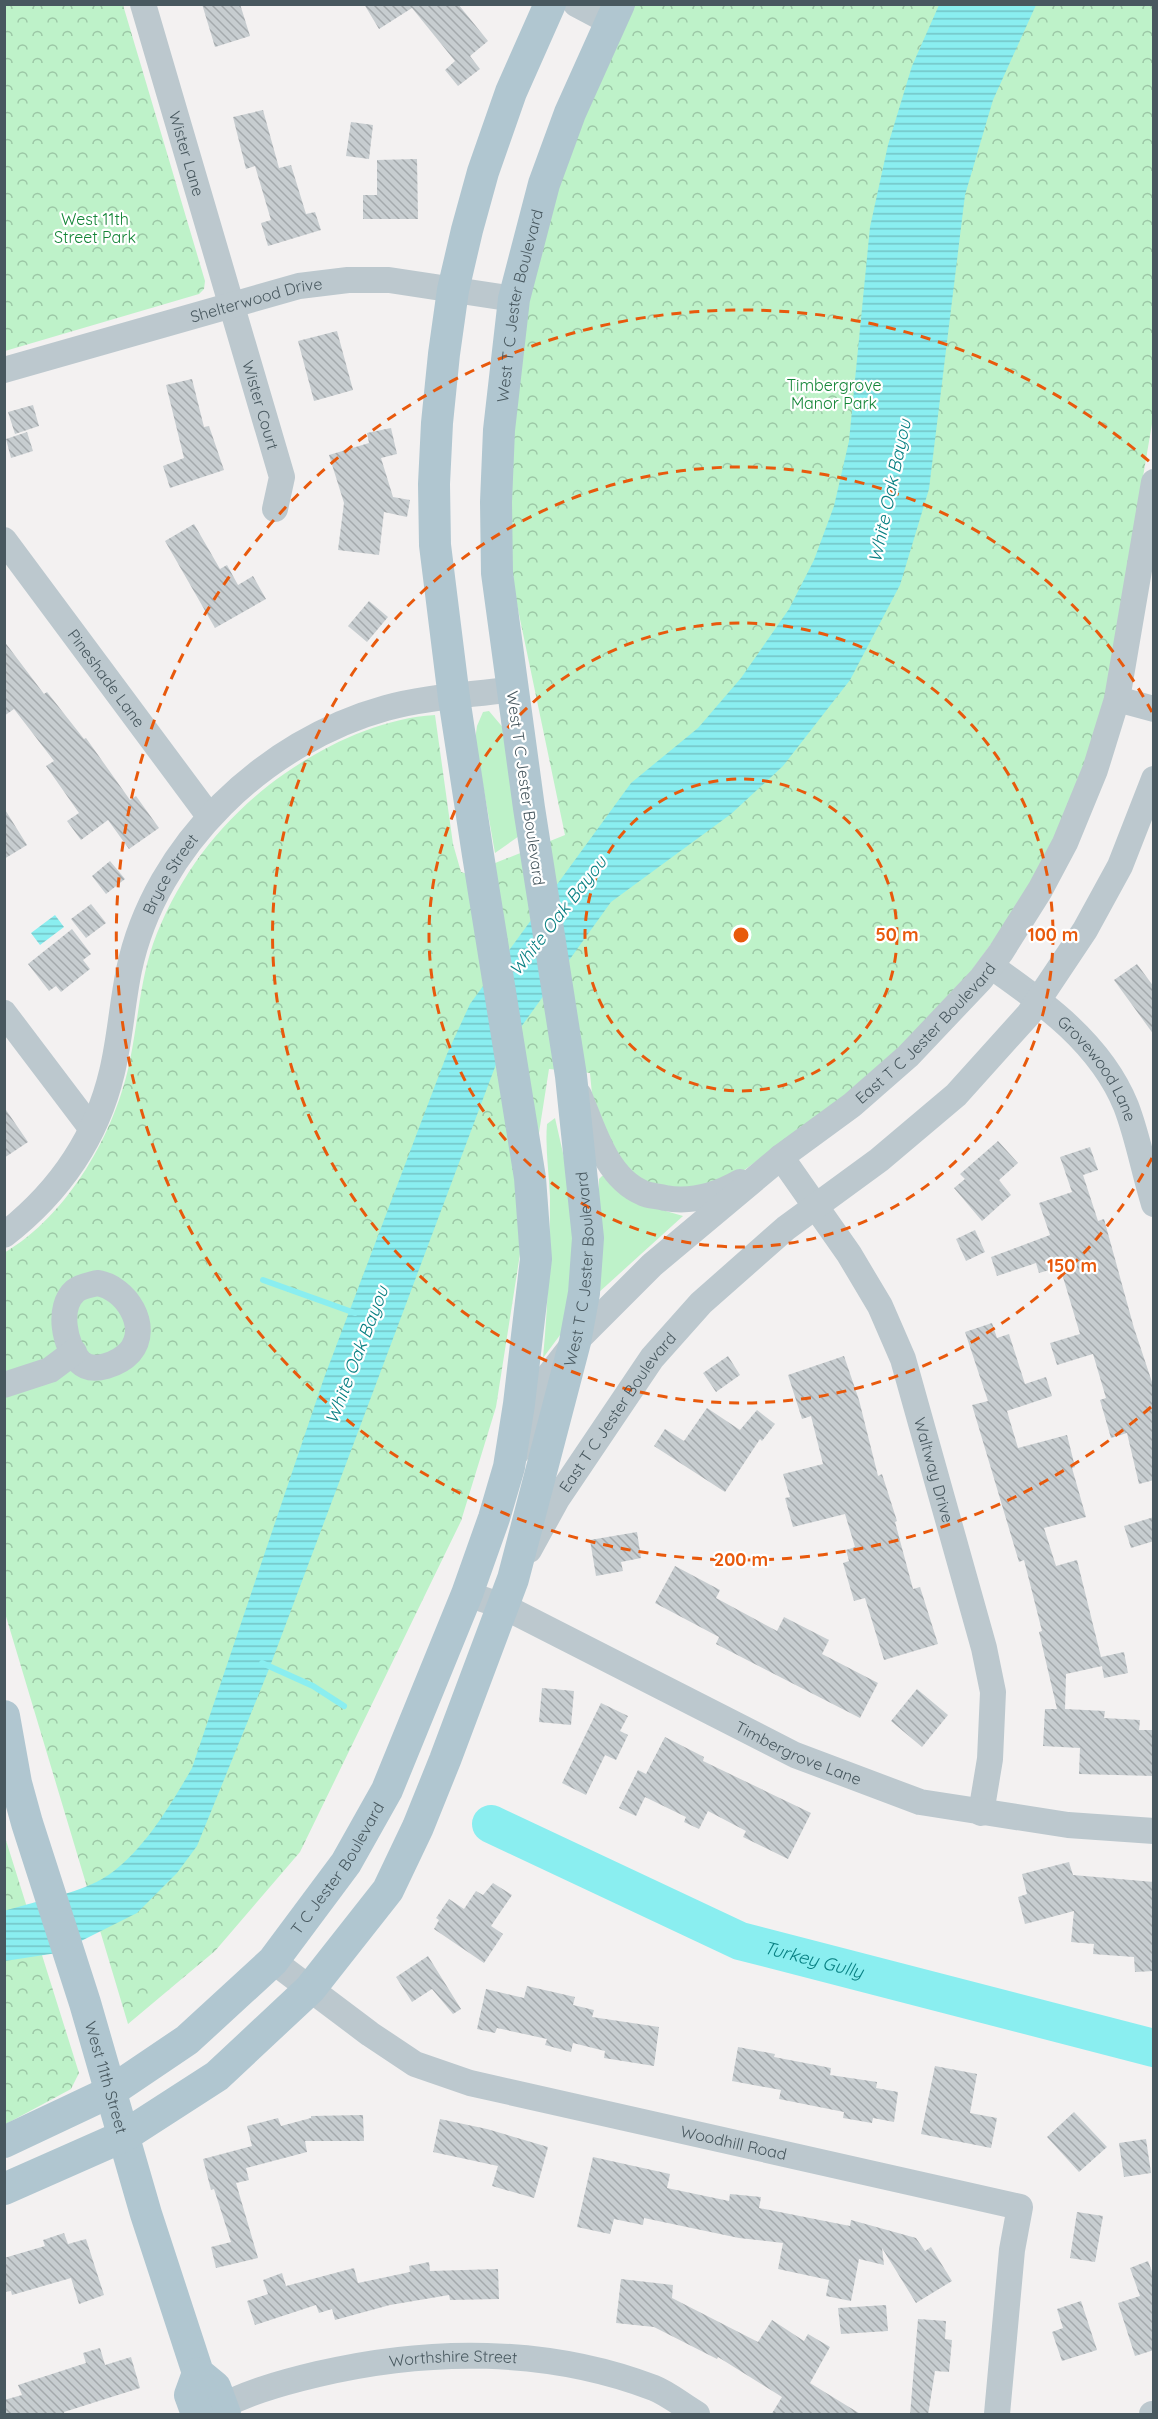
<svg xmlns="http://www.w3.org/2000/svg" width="1158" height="2419" viewBox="0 0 1158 2419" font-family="Quicksand,sans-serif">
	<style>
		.grass { fill: #bef2c9 }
		.park { fill: url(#park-crowns) }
		.water { fill: url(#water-rules) }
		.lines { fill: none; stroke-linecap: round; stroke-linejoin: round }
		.stream { stroke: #8aeef0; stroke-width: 6 }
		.river { stroke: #8aeef0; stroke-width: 38 }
		.building { fill: url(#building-back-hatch) }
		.minor { stroke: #bcc8ce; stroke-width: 26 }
		.major { stroke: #b0c6d0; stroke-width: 32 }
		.ring { fill: none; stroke: #e8590c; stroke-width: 3; stroke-dasharray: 10 8 }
		.labels { text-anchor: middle; stroke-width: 4.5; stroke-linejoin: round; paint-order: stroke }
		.street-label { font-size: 16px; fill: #48585f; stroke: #fff }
		.park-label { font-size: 16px; fill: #138537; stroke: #fff }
		.water-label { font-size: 18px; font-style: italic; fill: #098083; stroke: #fff }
		.centre { fill: #e8590c; stroke: #fff; stroke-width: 3 }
		.ring-label { font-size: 18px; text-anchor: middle; font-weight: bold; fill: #e8590c; stroke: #fff; stroke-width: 4.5; stroke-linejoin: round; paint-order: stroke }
	</style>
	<defs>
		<pattern id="park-crowns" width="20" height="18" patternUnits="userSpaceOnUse" patternTransform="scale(1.5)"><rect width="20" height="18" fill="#bef2c9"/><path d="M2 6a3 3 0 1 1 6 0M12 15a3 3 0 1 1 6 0" fill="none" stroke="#9cc7a6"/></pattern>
		<pattern id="water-rules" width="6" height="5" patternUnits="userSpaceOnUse" patternTransform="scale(1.5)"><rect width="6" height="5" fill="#8aeef0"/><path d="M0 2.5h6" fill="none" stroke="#73c4c6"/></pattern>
		<pattern id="building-back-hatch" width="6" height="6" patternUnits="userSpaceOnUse" patternTransform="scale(1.5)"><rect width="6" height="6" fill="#c7cdd0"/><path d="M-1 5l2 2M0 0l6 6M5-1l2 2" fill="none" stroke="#a4a9ac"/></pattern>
	</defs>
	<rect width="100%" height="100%" fill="#f3f1f1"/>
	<path class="grass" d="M489,711l16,19 17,104 -27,19 -20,-113 2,-14 6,-14z
		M555,1118l10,44 9,73 -8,92 -23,31c5,-54 7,-107 7,-161 -1,-25 -5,-48 -3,-73z
		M602,1176h3l47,31 31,9 -86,78 2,-115z"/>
	<path class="park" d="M5,4l118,1 82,276 -1,8 -5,5 -194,57z
		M632,5h521v413l-46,270 -20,73 -30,74 -38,70 -49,68 -27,33 -84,81 -134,97 -16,6 -56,-2 -32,-22 -28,-61 -3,-32 -41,-4 -53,338 -35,114 -161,331 -85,99 -87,73 -123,-411 -1,-360c65,-38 112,-122 126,-193 8,-39 10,-78 23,-116 25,-69 71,-128 131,-170 43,-30 98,-56 151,-59l18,129 8,28 7,2 97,-39 -54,-259 -3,-93 20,-188 39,-140z
		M4,1834l75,239 -8,16 -67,36z"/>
	<path class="water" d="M939,5h97l-43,95 -28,95 -36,294 -29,96 -50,95 -67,86 -52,48 -120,88 -113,157 -229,610 -72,177 -20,27 -40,40 -80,40 -52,8 -1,-50c29,-9 72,-17 98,-32 38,-22 68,-73 90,-111l132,-390 123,-324 23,-50 161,-221 67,-55 43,-50 48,-69 25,-49 20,-54 15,-65 21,-214 18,-82 24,-79z
		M55,915l9,12 -24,18 -9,-12z"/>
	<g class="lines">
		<path class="stream" d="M263,1280l92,33
			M262,1663l51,23 31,20"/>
		<path class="river" id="s1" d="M491,1824l249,117 414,107"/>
	</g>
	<path class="building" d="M202,4h38l10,32 -35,11z
		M364,4h94l30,37 -18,15 10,13 -22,17 -13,-16 10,-9 -43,-53 -33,21z
		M263,110l16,58 12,-3 15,49 9,-2 6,18 -53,16 -7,-23 10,-3 -16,-54 -9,3 -13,-52z
		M351,122l22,3 -4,34 -23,-3z
		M417,159l1,60h-55v-24h14v-35z
		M337,331l16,59 -39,11 -16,-60z
		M192,379l12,48 5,-1 15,44 -54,18 -7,-22 21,-8 -18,-73z
		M33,405l6,21 -24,8 -7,-22z
		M391,428l6,26 -16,4 12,39 17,3 -3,17 -23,-5 -5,43 -41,-5 6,-47 -15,-48 40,-12 -2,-10z
		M27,432l6,19 -22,7 -5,-19z
		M194,524l26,45 7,-4 11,20 15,-9 13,23 -51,29 -50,-87z
		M369,601l19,16 -21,25 -19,-16z
		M4,641l40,53 3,-2 37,47 2,-1 44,62 6,-4 23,32 -30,21 -21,-29 -27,20 -14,-19 12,-8 -33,-47 8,-5 -40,-52 -10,7z
		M4,808l23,37 -23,14z
		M110,861l15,18 -19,15 -14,-18z
		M91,904l15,19 -20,15 -15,-19z
		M72,929l19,25 -8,6 7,9 -29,23 -5,-6 -7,5 -21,-27z
		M1137,964l17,23v48l-40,-55z
		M4,1107l24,35 -24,16z
		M998,1141l20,22 -19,17 12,15 -29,26 -28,-33 11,-9 -5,-5z
		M1090,1147l8,23 -15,5 15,46 6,-2 30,109 20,60v92l-15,4 -12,-51 -16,5 -11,-38 6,-2 -13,-44 -36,11 -7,-22 30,-9 -20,-67 -21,6 -3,-10 -39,13 -6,-19 59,-22 -11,-32 33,-11 -12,-35z
		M975,1230l10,22 -19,9 -10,-22z
		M992,1323l5,15 12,-4 16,50 21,-7 6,19 -45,15 11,37 49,-13 8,32 -3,1 14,49 -42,11 12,38 21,-6 24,97 23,-5 4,21 -24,5 -2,-12 -36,8 -1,35 40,2 -1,7 36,2 -1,10h14l1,46 -75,-2 1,-26 -37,-2 2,-37h12l-18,-77 3,-1 -18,-71 -5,2 -47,-157 16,-4 -23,-69z
		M728,1356l12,19 -24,17 -13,-19z
		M844,1356l15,44 19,76 4,-2 15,47 -2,1 18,67 7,-2 18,57 -54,16 -19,-62 -11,3 -11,-38 6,-2 -3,-11 9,-3 -10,-33 -52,13 -8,-29 5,-1 -7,-23 40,-10 -12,-48 -9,3 -14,-44z
		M707,1408l33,22 17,-20 18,14 -13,17 -2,-2 -35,53 -71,-46 11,-17 19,12z
		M1154,1517v24l-23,7 -7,-22z
		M637,1532l4,26 -20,4 2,9 -27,5 -6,-36z
		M675,1566l45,24 -4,8 61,33 7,-14 45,23 -7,14 56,29 -18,35 -144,-74 3,-7 -64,-34z
		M542,1688l32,3 -3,34 -32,-3z
		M917,1689l31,26 -26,32 -31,-26z
		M601,1703l27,13 -8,15 8,4 -12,25 -11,-5 -19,40 -24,-12z
		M665,1737l39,20 -1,4 108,52 -23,46 -45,-22 3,-6 -38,-20 -9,18 -15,-7 2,-5 -41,-20 -9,19 -17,-8 19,-38 8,4z
		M1069,1862l4,13 81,7v89l-19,1 -1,-15 -41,-3 1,-10 -23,-2 3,-31 -49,13 -7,-27 9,-3 -5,-20z
		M493,1883l19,12 -21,31 12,8 -19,29 -50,-34 5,-9 -3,-2 13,-19 15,10 12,-18 7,4z
		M428,1956l33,53 -8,5 -21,-25 -20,13 -16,-25z
		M527,1986l48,11 -2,8 21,5 -2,7 67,10 -5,39 -50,-8 1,-7 -32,-8 -2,9 -26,-7 2,-6 -50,-11 -2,5 -18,-4 9,-40 38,9z
		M738,2047l37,7 -1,3 57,11 -1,7 47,7 -1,6 22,4 -4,30 -21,-4 -1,5 -29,-5 1,-6 -65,-13 2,-9 -49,-9z
		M935,2066l42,8 -7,39 27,5 -6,30 -70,-14z
		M1074,2112l33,35 -28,25 -32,-35z
		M363,2115l1,26h-59l2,11 -61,16 3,12 -13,3 22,75 -42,10 -5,-21 20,-5 -17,-53 -3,1 -8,-31 49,-13 -5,-20 31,-8 3,8 30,-8v-2z
		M440,2119l47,10 61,18 -14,51 -42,-12 6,-20 -65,-14z
		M1146,2139l5,34 -27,4 -5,-34z
		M593,2157l77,17 -3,14 62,13 1,-7 31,3 -2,11 91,18 1,-6 65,18 9,13 6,-4 21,34 -36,22 -34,-55 2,17 -25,-6 -8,42 -25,-5 3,-16 -51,-11 5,-26 -44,-5 -95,-20 -1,7 -29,-6 -4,15 -33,-7z
		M1077,2212l26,4 -8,46 -25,-4z
		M64,2233l4,11 18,-5 18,56 -25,9 -8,-26 -59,17 -1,-4 -7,1v-34l41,-12 -2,-6z
		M1148,2261l6,16v73l-19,6 -17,-53 22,-7 -10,-28z
		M429,2262l1,9 68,-2 1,30 -49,1 -1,-5 -59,10 -55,15 -3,-11 -13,4 -3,-8 -61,20 -8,-24 21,-7 -5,-14 19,-7 4,13 68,-18 4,15 52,-11 -1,-6z
		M621,2279l52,6 -1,13 86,44 14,-22 32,21 4,-7 22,13 -20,36 52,32h-91l11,-18 -64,-40 -1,2 -63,-32 -38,-4z
		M1081,2301l16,49 -35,11 -10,-29 11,-4 -6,-19z
		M886,2305l2,26 -47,3 -3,-26z
		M918,2319l28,2 -1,18 7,1 -3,32 -14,-1 -7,44h-18z
		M100,2348l5,17 26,-8 9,31 -76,24 1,3h-61v-15l18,-5 -4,-10 68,-22 -3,-10z"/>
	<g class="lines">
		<g class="minor">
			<path id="s2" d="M143,4l139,473 -7,32"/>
			<path d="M576,4l34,18"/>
			<path id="s3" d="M4,370l295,-84 49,-6h41l125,19"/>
			<path id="s4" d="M4,540l205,276"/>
			<path d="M1117,699l37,10"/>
			<path id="s5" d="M991,966c53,37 110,78 135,140 12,31 18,66 28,98"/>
			<path d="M4,1013l87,115"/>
			<path d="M579,1095c14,33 27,83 64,98 6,3 15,3 22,5 27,5 52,-3 75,-16"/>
			<path id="s6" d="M781,1157l68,97 31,52 23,53 81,289 9,44 -3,67 -9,54"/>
			<path id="s7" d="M4,1235c54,-42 92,-95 108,-163 8,-33 10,-68 17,-102 26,-125 137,-229 257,-262 40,-11 85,-13 126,-19"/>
			<path d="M97,1283c29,4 54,44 33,69 -10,11 -37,23 -50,10 -16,-16 -23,-55 -5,-71 6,-5 15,-6 22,-8z"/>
			<path d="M4,1385l46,-15 24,-18"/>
			<path id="s8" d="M517,1452l22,-45 7,-28 29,-37 77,-77 129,-108 71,-52 56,-49 73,-77 20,-27 39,-62 25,-47 30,-73 22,-71 37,-217"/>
			<path id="s9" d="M529,1550l28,-51 95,-141 49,-55 85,-75 93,-68 77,-65 73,-81 56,-84 35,-64 34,-87"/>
			<path id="s10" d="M467,1594l36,12 292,149 125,47 148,23 86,6"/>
			<path id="s11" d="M273,1961l97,73 45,30 55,19 550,124 -8,43 -15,164"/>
			<path id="s12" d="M207,2414c34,-20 73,-31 111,-40 110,-26 229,-27 336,14 15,6 29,18 43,26"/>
			<path d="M1152,2414h2"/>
		</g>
		<g class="major">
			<path id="s13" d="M4,1716l12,67 11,40 58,180 61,211 52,159 17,14 10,27"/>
			<path id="s14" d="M4,2142l106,-50 77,-52 86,-79 73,-98 41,-73 80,-196 27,-76 15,-51 10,-63 17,-145 -6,-81 -52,-323 -24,-157 -19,-153 -1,-61 3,-61 7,-69 9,-64 14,-60 16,-58 28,-80 39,-88"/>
			<path id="s15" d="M4,2189l120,-53 93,-60 93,-87 78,-99 30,-63 27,-67 68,-181 62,-237 9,-49 4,-55 -17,-162 -42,-268 -32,-235 -1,-71 3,-72 15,-131 30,-115 26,-71 49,-109"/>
			<path d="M197,2414l-7,-19 8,-22"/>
		</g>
	</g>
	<g class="ring">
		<circle cx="741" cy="935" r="156"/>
		<circle cx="741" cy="935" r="312"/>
		<path d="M1152 1158A468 468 0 1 1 1152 712"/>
		<path d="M1151 1407A625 625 0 1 1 1151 463"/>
	</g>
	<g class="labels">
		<g class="street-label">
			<text dy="6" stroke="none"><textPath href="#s2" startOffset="156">Wister Lane</textPath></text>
			<text dy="6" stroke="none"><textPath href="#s3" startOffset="262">Shelterwood Drive</textPath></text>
			<text dy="6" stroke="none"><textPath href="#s15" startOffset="2121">West T C Jester Boulevard</textPath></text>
			<text dy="6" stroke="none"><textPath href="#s2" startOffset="418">Wister Court</textPath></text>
			<text dy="6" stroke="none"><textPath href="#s4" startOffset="172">Pineshade Lane</textPath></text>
			<text transform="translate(526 788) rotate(82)" y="6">West T C Jester Boulevard</text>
			<text dy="6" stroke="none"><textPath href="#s7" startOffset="408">Bryce Street</textPath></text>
			<text dy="6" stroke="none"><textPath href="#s8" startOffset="594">East T C Jester Boulevard</textPath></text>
			<text dy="6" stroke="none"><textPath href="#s5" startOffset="150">Grovewood Lane</textPath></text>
			<text dy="6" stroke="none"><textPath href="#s15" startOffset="1149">West T C Jester Boulevard</textPath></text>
			<text dy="6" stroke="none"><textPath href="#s9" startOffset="164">East T C Jester Boulevard</textPath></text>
			<text dy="6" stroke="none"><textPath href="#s6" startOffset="352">Waltway Drive</textPath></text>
			<text dy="6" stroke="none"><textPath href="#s10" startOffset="368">Timbergrove Lane</textPath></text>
			<text dy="6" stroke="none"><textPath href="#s14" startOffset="440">T C Jester Boulevard</textPath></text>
			<text dy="6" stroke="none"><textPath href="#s13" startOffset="376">West 11th Street</textPath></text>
			<text dy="6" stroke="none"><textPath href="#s11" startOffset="504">Woodhill Road</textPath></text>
			<text dy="6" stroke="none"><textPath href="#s12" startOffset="255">Worthshire Street</textPath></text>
		</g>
		<g class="park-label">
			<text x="95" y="225">West 11th<tspan x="95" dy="18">Street Park</tspan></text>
			<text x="834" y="391">Timbergrove<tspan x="834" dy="18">Manor Park</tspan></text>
		</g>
		<g class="water-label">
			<text transform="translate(890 491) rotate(-78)" y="6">White Oak Bayou</text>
			<text transform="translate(558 916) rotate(-52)" y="6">White Oak Bayou</text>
			<text transform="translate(357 1355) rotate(-69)" y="6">White Oak Bayou</text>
			<text dy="6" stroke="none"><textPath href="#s1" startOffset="351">Turkey Gully</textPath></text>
		</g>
	</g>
	<circle cx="741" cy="935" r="9" class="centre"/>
	<g class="ring-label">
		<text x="897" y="941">50 m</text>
		<text x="1053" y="941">100 m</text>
		<text x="1072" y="1272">150 m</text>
		<text x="741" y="1566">200 m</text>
	</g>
	<rect width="1158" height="2419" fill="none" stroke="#48585f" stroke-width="12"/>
</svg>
